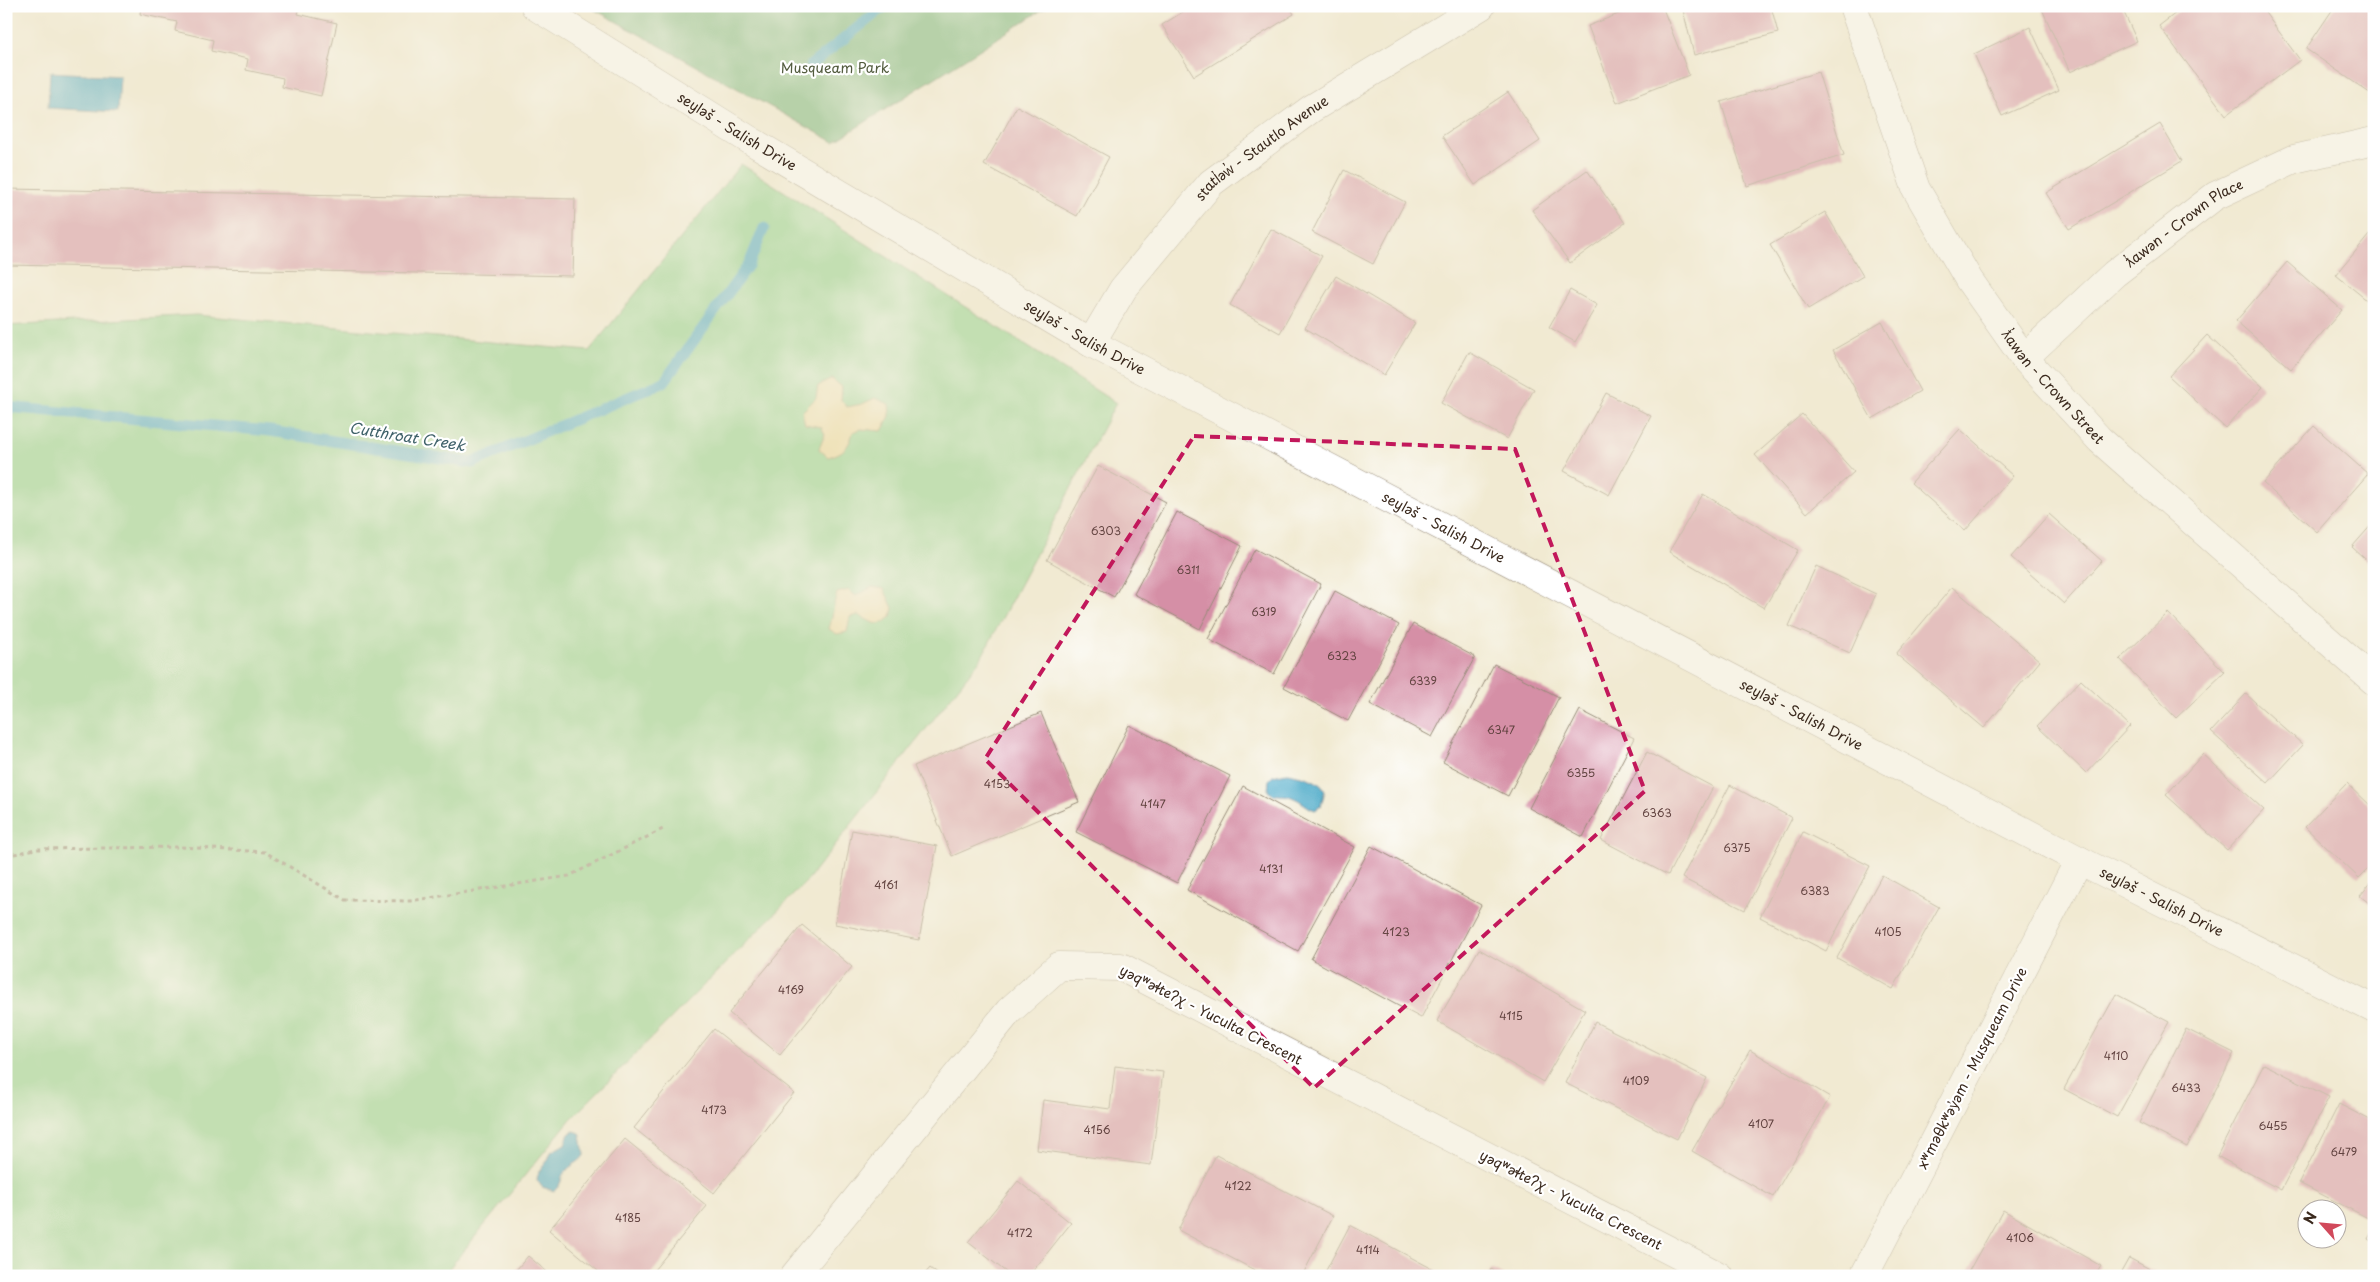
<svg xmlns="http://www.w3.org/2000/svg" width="2380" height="1282" viewBox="0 0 2380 1282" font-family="'Playpen Sans',sans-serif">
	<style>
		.green { fill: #8cd28c; stroke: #647e55 }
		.forest { fill: #71b478; stroke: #566f4b }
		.sand { fill: #eeda9e; stroke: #94825e }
		.water { fill: #47a7c6; stroke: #416872 }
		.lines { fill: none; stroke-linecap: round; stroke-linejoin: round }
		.stream { stroke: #47a7c6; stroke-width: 11 }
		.building { fill: #d58fa6 }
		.minor-casing { stroke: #968a78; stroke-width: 29 }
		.path { stroke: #968a78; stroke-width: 3; stroke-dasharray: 4 4; stroke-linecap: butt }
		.minor { stroke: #fff; stroke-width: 28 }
		.marked { fill: none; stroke: #c2185b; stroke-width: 4; stroke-dasharray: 10 6; stroke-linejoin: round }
		.labels { text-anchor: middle; stroke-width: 4.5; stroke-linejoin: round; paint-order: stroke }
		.number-label { font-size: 11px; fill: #624340 }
		.park-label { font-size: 14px; fill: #535c3f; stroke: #fff }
		.street-label { font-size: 14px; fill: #3b2a1e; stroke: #fff }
		.water-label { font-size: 15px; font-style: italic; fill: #40626a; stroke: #fff }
	</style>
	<rect width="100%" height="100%" fill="#fff"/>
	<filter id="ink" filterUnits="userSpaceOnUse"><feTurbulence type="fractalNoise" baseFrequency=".02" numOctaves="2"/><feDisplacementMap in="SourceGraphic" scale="10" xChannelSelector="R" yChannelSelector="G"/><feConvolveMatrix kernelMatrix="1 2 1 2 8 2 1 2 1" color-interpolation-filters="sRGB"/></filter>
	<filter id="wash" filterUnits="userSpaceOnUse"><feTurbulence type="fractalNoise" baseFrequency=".0096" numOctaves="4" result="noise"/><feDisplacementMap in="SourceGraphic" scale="20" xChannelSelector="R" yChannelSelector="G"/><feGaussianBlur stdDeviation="1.12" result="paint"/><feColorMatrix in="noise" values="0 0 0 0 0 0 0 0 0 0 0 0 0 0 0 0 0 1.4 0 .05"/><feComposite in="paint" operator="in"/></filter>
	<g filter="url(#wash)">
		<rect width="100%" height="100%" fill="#f1ead2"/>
		<path class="green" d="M741,164l375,239 -136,257 -173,221 -237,239 -127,156h-437v-950l190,-11 393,36z"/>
		<path class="forest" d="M588,6h460l-214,136z"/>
		<path class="sand" d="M832,379l10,8 -1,13 6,7 15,-3 13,-6 14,6 1,12 -8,15 -21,-2 -8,3c-4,16 -10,21 -25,25l-9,-8 6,-15 -4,-7 -16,-3 -3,-12 14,-14 2,-12z
			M872,587l12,2 9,19 -2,9c-13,12 -19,5 -33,-2l-8,2 -3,15 -10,2 -8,-5c4,-12 4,-24 8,-36l11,-3 8,6z"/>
		<path class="water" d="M50,72l70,4 -2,36 -70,-4z
			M1287,773c15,3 29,5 38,17l-4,16 -6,4c-9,-3 -14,-10 -23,-13 -9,-4 -16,1 -24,-6l1,-11 4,-4z
			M574,1131l6,2c3,7 1,13 5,20 -3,9 -12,10 -18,17 -8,7 -3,13 -13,21l-12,-4 -5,-7 1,-7 10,-13 3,-8 14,-8 4,-10z"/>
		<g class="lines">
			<path class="stream" d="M811,65l74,-59
				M6,407l264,24 202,32 192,-81 85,-118 15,-36"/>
		</g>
		<g id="blocks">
			<path class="building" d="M141,6h159l-2,8 39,9 -16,73 -39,-9 1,-9 -37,-8 2,-11 -37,-8 2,-11 -38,-9 2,-9 -37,-8z
				M1192,6h97l5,8 -100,62 -32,-51z
				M1639,6h23l27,69 -72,28 -29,-77z
				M1682,6h89l7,27 -84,22z
				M2048,6h73l16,35 -67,31 -28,-63z
				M2185,6h75l40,54 -74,55 -67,-89z
				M2335,6h39v90l-68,-47z
				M2030,27l29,63 -57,26 -28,-62z
				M1818,72l26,83 -97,31 -26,-84z
				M1508,92l32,49 -65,44 -33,-49z
				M1017,106l92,51 -32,59 -93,-51z
				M2160,124l22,37 -113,68 -23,-36z
				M1344,170l61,32 -32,62 -61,-32z
				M1587,170l38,53 -55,40 -38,-53z
				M6,189l569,10 -2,77 -567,-11z
				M1825,212l38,64 -55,33 -38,-64z
				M1271,229l51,27 -42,77 -50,-28z
				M2374,229v77l-38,-31z
				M2287,262l55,48 -51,59 -55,-48z
				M1336,276l79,47 -31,52 -79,-47z
				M1570,290l27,15 -22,37 -26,-15z
				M1882,322l38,69 -48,28 -39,-69z
				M2207,335l56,52 -38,41 -56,-52z
				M1469,352l65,37 -27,50 -66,-36z
				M1606,393l45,23 -42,79 -45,-24z
				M1802,414l52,58 -47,41 -52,-58z
				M2314,426l54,48 -51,58 -54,-49z
				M1960,429l53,47 -48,55 -54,-48z
				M1098,466l68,36 -52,95 -67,-37z
				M1703,494l95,56 -34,58 -95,-56z
				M1177,512l65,34 -42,83 -66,-35z
				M2049,514l53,47 -38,43 -53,-47z
				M2374,522v45l-22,-20z
				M1255,549l66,35 -47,90 -66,-35z
				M1816,566l60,28 -26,59 -61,-27z
				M1952,587l88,74 -56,67 -88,-74z
				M1335,591l64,34 -51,96 -64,-34z
				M2168,613l57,59 -49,46 -56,-59z
				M1413,624l62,33 -43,80 -62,-33z
				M1494,664l65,33 -51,99 -65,-34z
				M2081,680l49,46 -44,47 -49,-47z
				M2246,694l57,51 -35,38 -57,-51z
				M1580,710l54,28 -51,99 -54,-29z
				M1041,713l38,89 -127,54 -38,-90z
				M1129,725l101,51 -53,107 -101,-51z
				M1647,752l66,35 -45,88 -67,-35z
				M2203,754l61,56 -37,40 -61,-55z
				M2347,783l27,26v54l-15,15 -54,-51z
				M1730,785l62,33 -47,92 -63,-32z
				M1243,786l112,61 -57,104 -111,-61z
				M852,830l85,16 -18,94 -84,-16z
				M1803,832l67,34 -44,85 -66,-34z
				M1371,846l110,59 -60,113 -110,-59z
				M1882,875l57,32 -46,82 -56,-31z
				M2374,879v28l-14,-11z
				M802,925l50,42 -72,88 -51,-42z
				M1479,949l106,61 -42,72 -106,-61z
				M2116,994l53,28 -52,95 -53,-28z
				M1595,1022l112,56 -30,61 -112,-56z
				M714,1029l80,64 -80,100 -80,-65z
				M2186,1029l48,24 -47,94 -48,-24z
				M1750,1050l80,47 -57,100 -81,-46z
				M2264,1064l65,33 -48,93 -64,-34z
				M1115,1066l48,6 -12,93 -114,-15 6,-50 67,9z
				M2339,1104l35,18v84l-6,12 -69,-35z
				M625,1139l82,67 -58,70h-45l-55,-46z
				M1216,1155l117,61 -31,60h-36l-88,-46z
				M1018,1181l53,42 -42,53h-18l-43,-34z
				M2003,1210l98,56 -6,10h-129z
				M1350,1225l96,51h-123z
				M2374,1228v15l-6,-4z
				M528,1256l24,20h-41z
				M2129,1258l34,18h-44z
				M930,1268l10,8h-17z
				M1491,1269l13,7h-16z"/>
		</g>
	</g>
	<g filter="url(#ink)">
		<use href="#blocks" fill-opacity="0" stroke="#968a78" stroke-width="1"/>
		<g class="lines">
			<g class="minor-casing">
				<g id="minor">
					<path id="s1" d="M535,6l213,133 343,204 988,517 295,149"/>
					<path id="s2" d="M1853,6l63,183 53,91 55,78 76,82 274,241"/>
					<path id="s3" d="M1091,343l32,-54 88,-106 100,-74 170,-103"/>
					<path id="s4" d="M2024,358l90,-84 101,-78 79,-37 80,-18"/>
					<path d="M794,1276l215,-265 50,-45 62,1 598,309"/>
					<path d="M1864,1276l215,-416"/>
				</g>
			</g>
			<path class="path" d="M6,856l29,-7 145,-2 85,5 80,48 65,1 159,-25 94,-47"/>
			<use href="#minor" class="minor"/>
		</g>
	</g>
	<path d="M0 0H2380V1282H0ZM1194,436l321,13 130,342 -331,297 -329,-329z" fill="#f1ead2" fill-opacity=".55" fill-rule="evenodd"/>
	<path class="marked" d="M1194,436l321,13 130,342 -331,297 -329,-329z"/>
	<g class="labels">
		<g class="number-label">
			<text x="1106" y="535">6303</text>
			<text x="1188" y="574">6311</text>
			<text x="1264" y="616">6319</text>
			<text x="1342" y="660">6323</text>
			<text x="1423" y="685">6339</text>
			<text x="1501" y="734">6347</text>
			<text x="1581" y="777">6355</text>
			<text x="997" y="788">4153</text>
			<text x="1153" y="808">4147</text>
			<text x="1657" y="817">6363</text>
			<text x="1737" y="852">6375</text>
			<text x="1271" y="873">4131</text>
			<text x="886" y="889">4161</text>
			<text x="1815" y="895">6383</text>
			<text x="1396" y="936">4123</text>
			<text x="1888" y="936">4105</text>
			<text x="791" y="994">4169</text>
			<text x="1511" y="1020">4115</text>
			<text x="2116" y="1060">4110</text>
			<text x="1636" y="1085">4109</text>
			<text x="2186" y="1092">6433</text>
			<text x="714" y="1114">4173</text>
			<text x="1761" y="1128">4107</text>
			<text x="2273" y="1130">6455</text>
			<text x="1097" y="1134">4156</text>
			<text x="2344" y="1156">6479</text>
			<text x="1238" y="1190">4122</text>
			<text x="628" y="1222">4185</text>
			<text x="1020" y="1237">4172</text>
			<text x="2020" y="1242">4106</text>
			<text x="1368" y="1254">4114</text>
		</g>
		<g class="park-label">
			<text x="835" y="73">Musqueam Park</text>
		</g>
		<g class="street-label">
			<text dy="5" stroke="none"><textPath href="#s1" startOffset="238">seyləš - Salish Drive</textPath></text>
			<text dy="5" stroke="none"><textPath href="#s3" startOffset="262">statl̓əw̓ - Stautlo Avenue</textPath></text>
			<text dy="5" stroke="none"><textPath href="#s4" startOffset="210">ƛ̓awən - Crown Place</textPath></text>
			<text dy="5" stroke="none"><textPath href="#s1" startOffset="642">seyləš - Salish Drive</textPath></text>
			<text dy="5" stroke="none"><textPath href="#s2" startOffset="435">ƛ̓awən - Crown Street</textPath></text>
			<text dy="5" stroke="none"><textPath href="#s1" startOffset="1048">seyləš - Salish Drive</textPath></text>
			<text dy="5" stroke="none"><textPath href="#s1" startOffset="1452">seyləš - Salish Drive</textPath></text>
			<text dy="5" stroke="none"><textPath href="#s1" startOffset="1858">seyləš - Salish Drive</textPath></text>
			<text transform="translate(1211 1015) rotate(27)" y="5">yəqʷəɬteʔχ - Yuculta Crescent</text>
			<text transform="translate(1972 1068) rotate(-63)" y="5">xʷməθkʷəy̓əm - Musqueam Drive</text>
			<text transform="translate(1571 1200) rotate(27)" y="5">yəqʷəɬteʔχ - Yuculta Crescent</text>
		</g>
		<g class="water-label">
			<text transform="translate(407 437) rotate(9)" y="5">Cutthroat Creek</text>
		</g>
	</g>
	<rect width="2380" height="1282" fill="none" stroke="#fff" stroke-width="25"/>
	<g transform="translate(2322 1224) rotate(297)"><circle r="24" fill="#ffffff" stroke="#b1aaa5"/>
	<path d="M0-4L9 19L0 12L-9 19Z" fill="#d1495b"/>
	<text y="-8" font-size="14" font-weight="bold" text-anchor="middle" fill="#3b2a1e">N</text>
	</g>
</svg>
